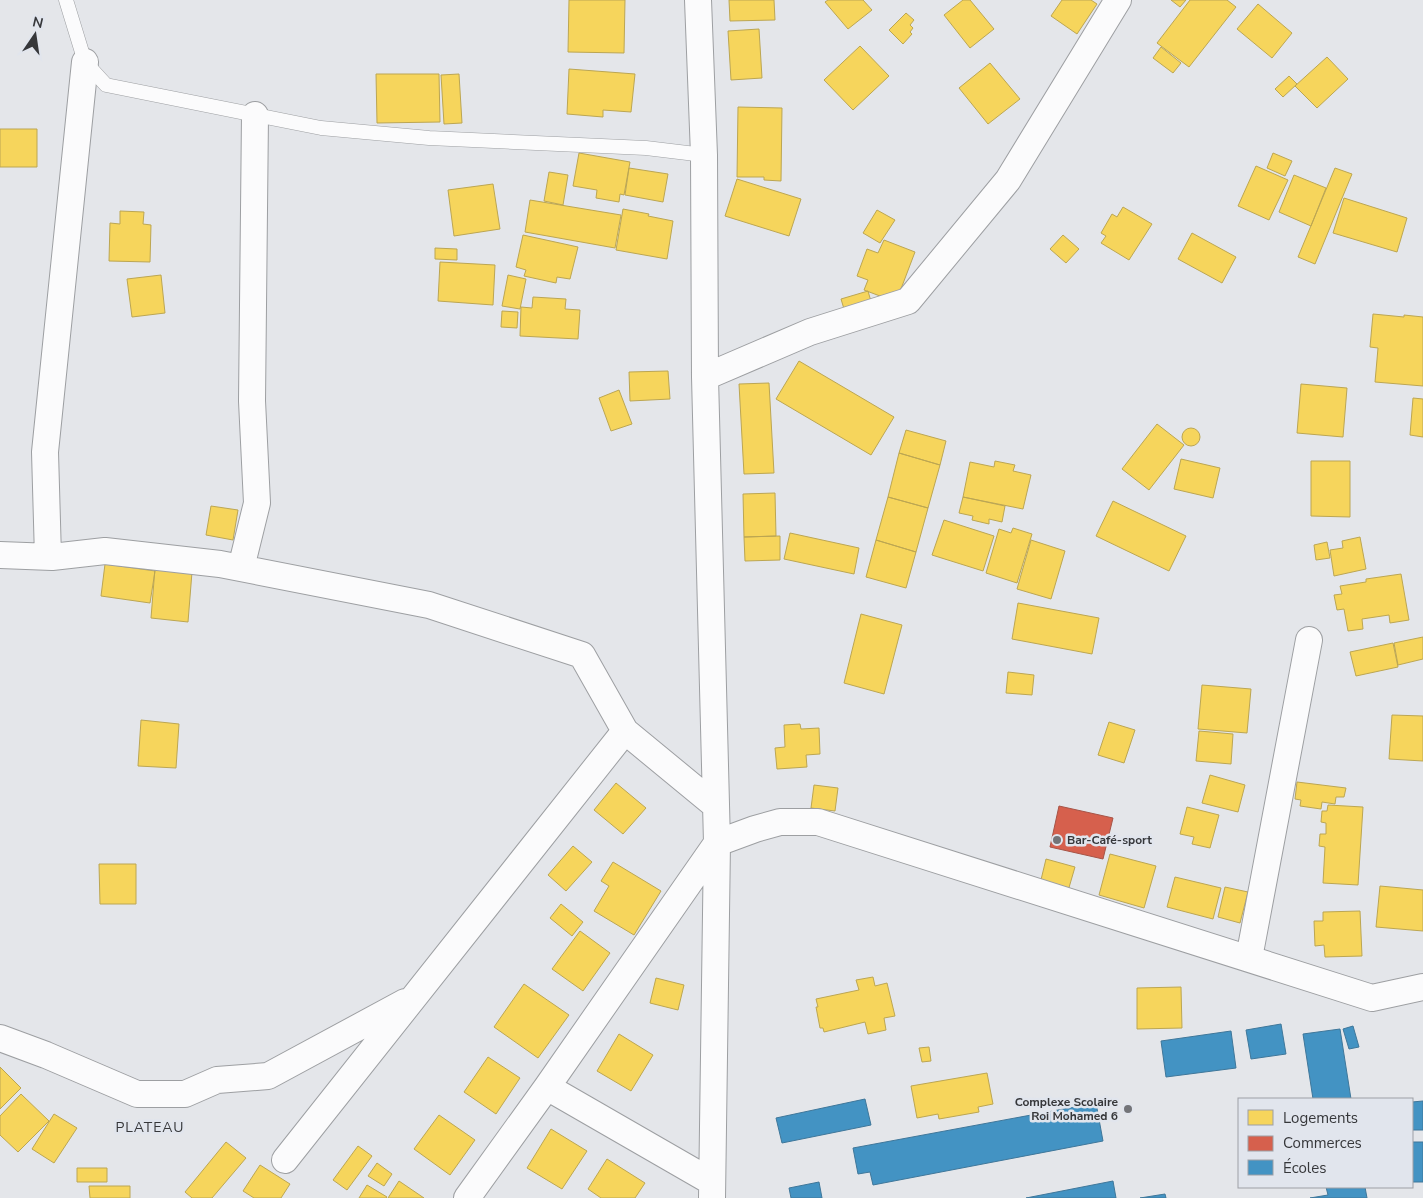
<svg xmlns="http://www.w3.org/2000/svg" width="1423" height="1198" viewBox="0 0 1423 1198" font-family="'Nunito Sans',sans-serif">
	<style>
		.homes { fill: #f6d55c; stroke: #bca652 }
		.shops { fill: #d6604d; stroke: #a65447 }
		.schools { fill: #4393c3; stroke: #3f779a }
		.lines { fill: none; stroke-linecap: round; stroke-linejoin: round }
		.service-casing { stroke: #9d9fa2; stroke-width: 15 }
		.minor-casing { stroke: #9d9fa2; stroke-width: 28 }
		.service { stroke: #fbfbfc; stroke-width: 14 }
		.minor { stroke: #fbfbfc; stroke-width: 26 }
		.poi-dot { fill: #737478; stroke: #e1e5ed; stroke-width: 2 }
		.labels { text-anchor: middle; stroke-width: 5; stroke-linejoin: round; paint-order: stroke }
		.poi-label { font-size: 12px; font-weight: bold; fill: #36373a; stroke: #e1e5ed; text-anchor: start }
		.neighbourhood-label { font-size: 14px; letter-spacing: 1px; fill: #36373a; stroke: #e1e5ed }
	</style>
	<rect width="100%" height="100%" fill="#e4e6ea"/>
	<path class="homes" d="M569,0h56l-1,53 -56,-1z
		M729,0h45l1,20 -45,1z
		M828,0h35l9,10 -24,19 -23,-27z
		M963,0h7l24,29 -24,19 -26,-33z
		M1062,0h29l6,4 -20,30 -26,-18z
		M1171,0h15l-6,7z
		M1190,0h37l9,7 -47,60 -32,-24z
		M1258,4l34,29 -20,25 -35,-29z
		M906,13l8,7 -4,5 3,3 -3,4 2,2 -9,10 -14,-14z
		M759,29l3,49 -31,2 -3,-49z
		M860,46l29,30 -36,34 -29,-30z
		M1161,47l20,16 -8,10 -20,-15z
		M1327,57l21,22 -31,29 -22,-22z
		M990,63l30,36 -32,25 -29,-36z
		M569,69l66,5 -4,38 -28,-2v7l-36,-3z
		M376,74h63l1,48 -63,1z
		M459,74l3,49 -18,1 -3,-49z
		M1289,76l8,8 -14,13 -8,-8z
		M738,107l44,1 -1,73 -17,-1v-3h-27z
		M0,129h37v38h-37z
		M579,153l51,9 -6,33 -4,-1 -1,8 -23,-4 1,-8 -24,-4z
		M1273,153l19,8 -7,15 -18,-8z
		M1256,166l32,14 -19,40 -31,-14z
		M629,168l39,6 -5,28 -38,-7z
		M1335,168l17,6 -37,90 -17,-7z
		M549,172l19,3 -5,30 -19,-4z
		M1294,175l32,13 -15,38 -32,-14z
		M737,179l64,20 -12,37 -64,-20z
		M493,184l7,45 -46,7 -6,-46z
		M1344,198l63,20 -10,34 -64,-19z
		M530,200l91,15 -6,33 -90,-16z
		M1123,207l29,17 -23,36 -28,-17 5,-7 -5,-3 11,-19 5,3z
		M623,209l26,5 -1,2 25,5 -6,38 -51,-9z
		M877,210l18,10 -15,23 -17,-10z
		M120,211l24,1 -1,12 8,1 -1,37 -41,-1 1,-38 10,1z
		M1192,233l44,24 -14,26 -44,-24z
		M523,235l55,12 -8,32 -13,-2 -1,6 -32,-7 2,-6 -10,-3z
		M1063,235l16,14 -13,14 -16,-14z
		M884,240l31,12 -19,50 -32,-12 4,-10 -11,-4 10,-27 11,4z
		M435,248l22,1v11l-22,-1z
		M440,262l55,3 -2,40 -55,-4z
		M161,275l4,38 -33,4 -5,-38z
		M508,275l18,4 -6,30 -18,-3z
		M868,291l6,21 -27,7 -6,-20z
		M533,297l33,2 -1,10 15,1 -2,29 -58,-3 1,-29 11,1z
		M502,311l16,1 -1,16 -16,-1z
		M1373,314l31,3v-2l19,2v69l-48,-4 3,-34 -8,-1z
		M799,361l95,56 -23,38 -95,-56z
		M668,371l2,28 -40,2 -1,-29z
		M769,383l5,90 -30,1 -5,-90z
		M1301,384l46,4 -4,49 -46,-4z
		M619,390l13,34 -21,7 -12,-33z
		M1413,398l10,1v38l-13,-2z
		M1157,424l27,21 -35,45 -27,-21z
		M1182 437a9 9 0 1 1 18 0a9 9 0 1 1-18 0Z
		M906,430l40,11 -6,24 -41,-12z
		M899,453l41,12 -12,43 -40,-11z
		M1181,459l39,9 -7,30 -39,-9z
		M995,461l20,4 -2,6 18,4 -8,34 -60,-12 7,-35 24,5z
		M1311,461h39v56l-39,-1z
		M775,493l1,43 -32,1 -1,-43z
		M888,497l40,11 -12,44 -40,-12z
		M963,497l42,9 -3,16 -13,-3v5l-17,-4 1,-4 -14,-3z
		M1113,501l73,35 -17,35 -73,-35z
		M211,506l27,4 -5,30 -27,-5z
		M944,520l50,16 -11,35 -51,-16z
		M1013,528l19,6 -15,49 -31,-10 13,-44 12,4z
		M790,533l69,15 -5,26 -70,-15z
		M780,536v24l-35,1 -1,-24z
		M1360,537l6,32 -32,7 -4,-26 13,-2 -1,-7z
		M876,540l40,12 -10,36 -40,-11z
		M1031,540l34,11 -14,48 -34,-10z
		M1327,542l3,16 -14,2 -2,-15z
		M105,564l50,7 -5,32 -49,-7z
		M155,568l37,4 -4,50 -37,-4z
		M1401,574l8,46 -19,3 -1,-8 -27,4 1,10 -15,2 -4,-22 -7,1 -3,-15 8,-1 -2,-8 26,-4v-3z
		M1018,603l81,15 -7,36 -80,-15z
		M861,614l41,11 -18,69 -40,-11z
		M1423,637v22l-25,6 -4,-22z
		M1393,643l5,24 -42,9 -6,-24z
		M1008,672l26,3 -2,20 -26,-2z
		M1202,685l49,4 -4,44 -49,-4z
		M1392,715l31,1v45l-34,-2z
		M141,720l38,4 -3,44 -38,-2z
		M1109,722l26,8 -11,33 -26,-8z
		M800,724l1,5 18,-1 1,26 -14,1 1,12 -30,2 -2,-21 10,-1 -1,-22z
		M1199,731l34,3 -2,30 -35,-3z
		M1210,775l35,10 -7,27 -36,-9z
		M1297,782l49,6 -2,9h-8l-1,7 -13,-2 -1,7 -21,-3 1,-6 -6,-1z
		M616,783l30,25 -23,26 -29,-24z
		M814,785l24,3 -3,23 -24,-3z
		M1328,805l35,2 -5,78 -35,-2 2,-36 -6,-1 1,-12h6v-11l-5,-1 1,-11h5z
		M1187,807l32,8 -9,33 -18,-4 2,-7 -14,-3z
		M573,846l19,16 -26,29 -18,-16z
		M1110,854l46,12 -12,42 -45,-13z
		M1046,859l29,8 -7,24 -28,-7z
		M613,862l48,29 -27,44 -40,-24 15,-25 -8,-5z
		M99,864h37v40h-36z
		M1175,877l46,11 -8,31 -46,-12z
		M1380,886l43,4v41l-47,-4z
		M1225,887l23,5 -8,31 -22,-6z
		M561,904l22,18 -11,14 -22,-18z
		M1360,911l2,45 -37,1 -1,-12 -9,1 -1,-25h9v-9z
		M580,931l30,22 -27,38 -31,-22z
		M873,977l2,9 12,-3 8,33 -11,2 2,12 -18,4 -3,-12 -41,10 -1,-4h-3l-4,-21h2l-2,-8 43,-9 -3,-10z
		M656,978l28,7 -6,25 -28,-7z
		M524,984l45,31 -31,43 -44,-31z
		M1181,987l1,41 -45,1v-41z
		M619,1034l34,21 -22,36 -34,-20z
		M929,1047l2,14 -9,1 -3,-14z
		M488,1057l32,21 -24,36 -32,-22z
		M0,1067l21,21 -21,21z
		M987,1073l6,31 -15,3 1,5 -40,7 -1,-5 -21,4 -6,-32z
		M21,1094l28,27 -31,31 -18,-17v-19z
		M54,1114l23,14 -23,35 -22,-14z
		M439,1115l36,25 -25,35 -36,-26z
		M551,1129l36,22 -25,38 -35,-21z
		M226,1142l20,16 -34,40h-20l-7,-6z
		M358,1146l14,10 -25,34 -14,-10z
		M607,1159l38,24 -10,15h-34l-13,-9z
		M377,1163l15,11 -8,12 -16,-10z
		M260,1165l30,19 -9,14h-27l-11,-7z
		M77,1168h30v14h-30z
		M399,1181l25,17h-36z
		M367,1185l20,12 -1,1h-27z
		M89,1186h41v12h-40z"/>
	<path class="shops" d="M1059,806l54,12 -10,41 -53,-12z"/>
	<path class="schools" d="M1281,1024l5,30 -35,5 -5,-29z
		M1353,1026l6,21 -10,2 -6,-20z
		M1340,1029l11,70h-38l-10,-65z
		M1231,1031l5,37 -70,9 -5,-36z
		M865,1099l6,26 -89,18 -6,-25z
		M1423,1101v29h-11v-28z
		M1096,1103l7,38 -230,44 -3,-13 -12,2 -5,-26z
		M1412,1142h11v40h-11z
		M1113,1181l3,17h-90z
		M819,1182l3,16h-31l-2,-10z
		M1326,1187h39l2,11h-57l18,-3z
		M1165,1194l1,4h-26z"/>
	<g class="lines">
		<g class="service-casing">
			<path id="service" d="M66,0l19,62 21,23 215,43 108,10 217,10 58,7"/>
		</g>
		<g class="minor-casing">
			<path id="minor" d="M698,0l6,155 1,222 12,466 -5,355
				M705,377l105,-45 98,-31 100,-121 110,-180
				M0,555l52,2 53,-6 115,13 209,41 153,50 43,76
				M48,557l-3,-105 40,-390
				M241,568l16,-65 -5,-102 3,-286
				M1249,958l60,-318
				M0,1038l46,17 91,39h48l32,-14 51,-4 137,-74
				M547,1087l165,95
				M285,1160l340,-429 91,75
				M467,1198l80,-111 170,-244 38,-14 25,-7h38l554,176 51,-11"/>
		</g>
		<use href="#service" class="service"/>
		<use href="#minor" class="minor"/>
	</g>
	<g class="poi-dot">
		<circle cx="1057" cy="840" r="5"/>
		<circle cx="1128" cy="1109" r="5"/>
	</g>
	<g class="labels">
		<g class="poi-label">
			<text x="1067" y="844">Bar-Café-sport</text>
			<text x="1118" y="1106" text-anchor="end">Complexe Scolaire<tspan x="1118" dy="14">Roi Mohamed 6</tspan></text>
		</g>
		<g class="neighbourhood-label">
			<text x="150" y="1132">PLATEAU</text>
		</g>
	</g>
	<rect x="1238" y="1098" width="175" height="90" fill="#e1e5ed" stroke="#9d9fa5"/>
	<rect x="1248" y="1110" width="25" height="15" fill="#f6d55c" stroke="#9d9fa5"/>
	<text x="1283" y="1123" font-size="15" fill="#36373a">Logements</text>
	<rect x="1248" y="1136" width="25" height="15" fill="#d6604d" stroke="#9d9fa5"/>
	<text x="1283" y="1148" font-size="15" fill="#36373a">Commerces</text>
	<rect x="1248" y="1160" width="25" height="15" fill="#4393c3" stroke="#9d9fa5"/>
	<text x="1283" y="1173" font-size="15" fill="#36373a">Écoles</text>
	<g transform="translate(35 35) rotate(13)" stroke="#e1e5ed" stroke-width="4" paint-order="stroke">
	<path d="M0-4L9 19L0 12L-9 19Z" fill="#36373a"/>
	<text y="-8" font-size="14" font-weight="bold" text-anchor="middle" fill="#36373a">N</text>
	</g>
</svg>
